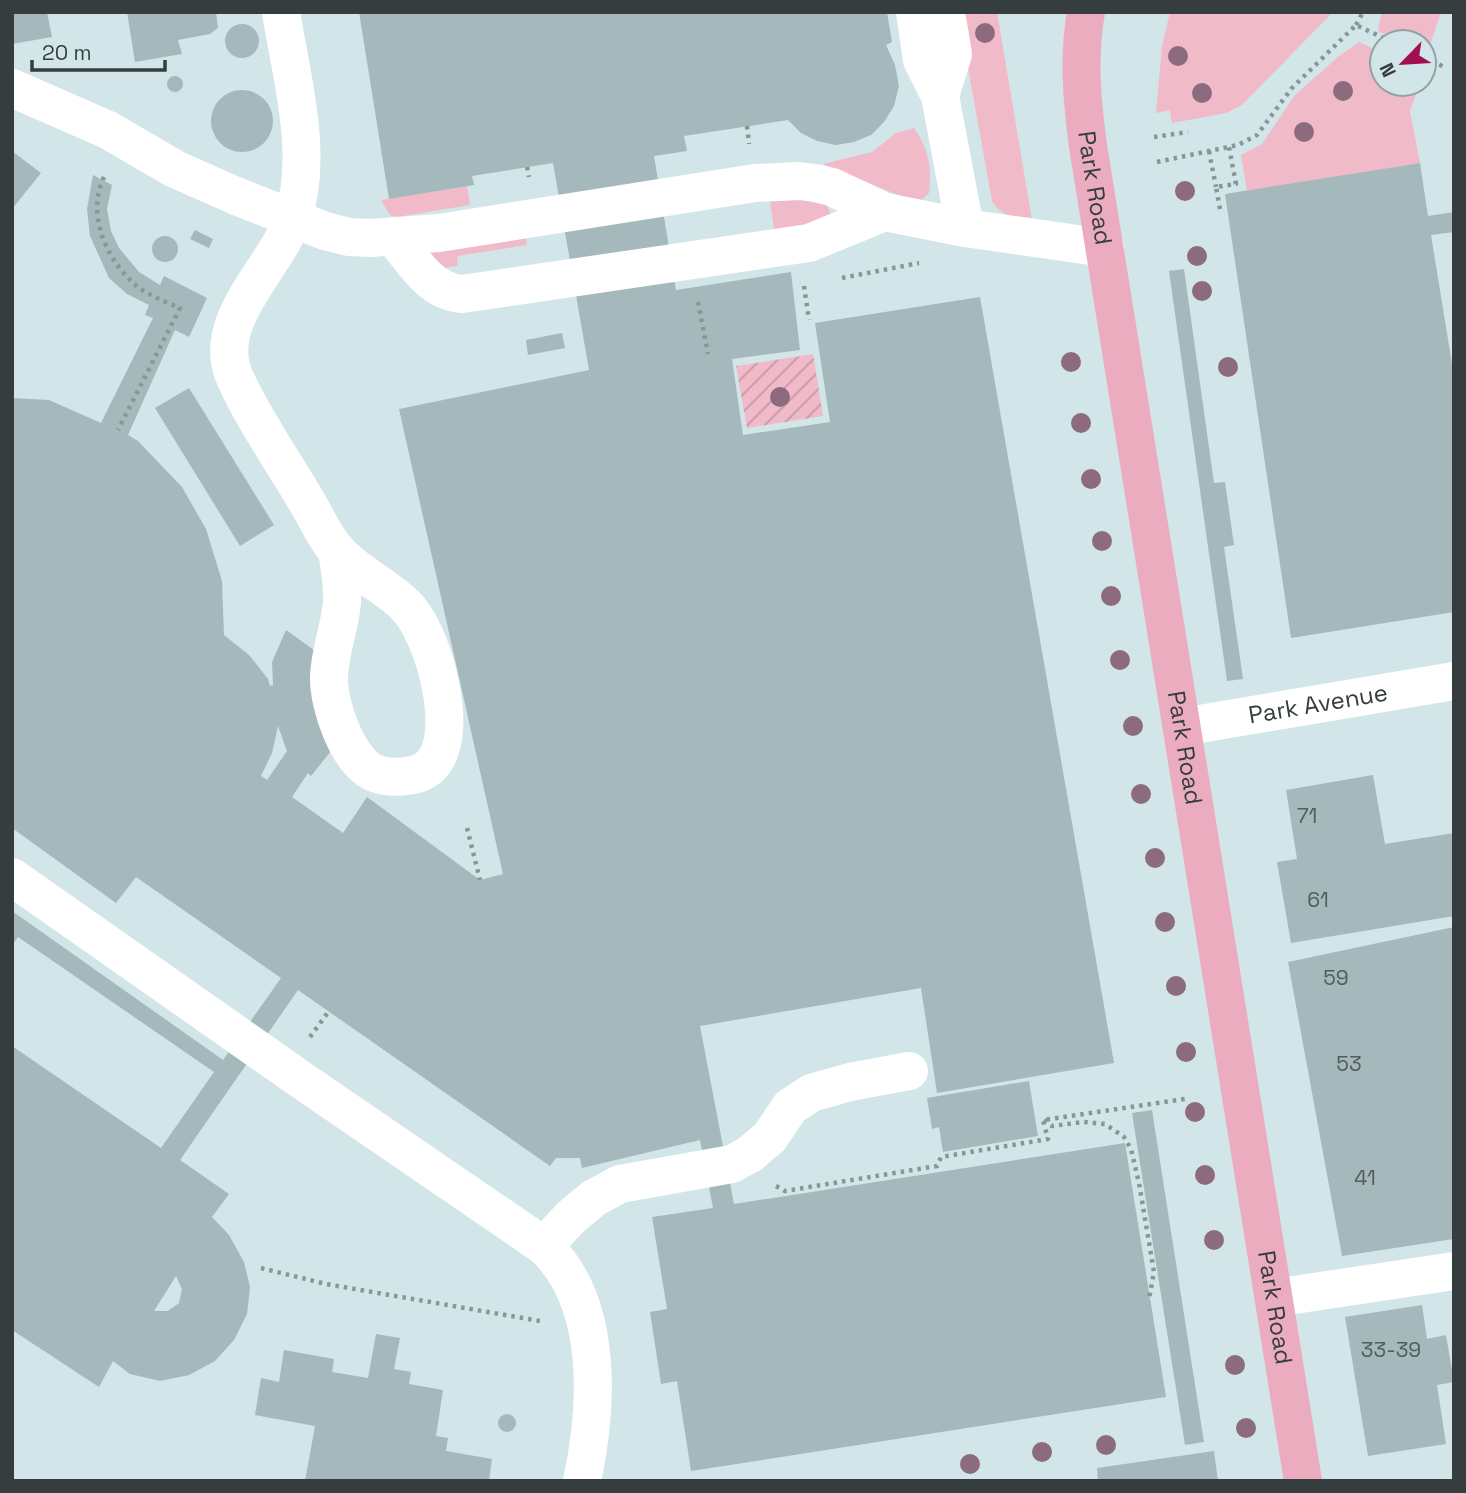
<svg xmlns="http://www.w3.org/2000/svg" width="1466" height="1493" viewBox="0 0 1466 1493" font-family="'Space Grotesk',sans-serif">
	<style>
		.green { fill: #f1bac8 }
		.garden { fill: url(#garden-furrows) }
		.building { fill: #a5b8bc; fill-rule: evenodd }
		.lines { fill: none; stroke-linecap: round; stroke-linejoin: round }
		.path { stroke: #889699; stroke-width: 4.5; stroke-dasharray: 3.5 5; stroke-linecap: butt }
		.minor { stroke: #fff; stroke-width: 38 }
		.major { stroke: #ecacbf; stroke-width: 38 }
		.tree { fill: #8d6b7f }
		.labels { text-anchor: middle; stroke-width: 7; stroke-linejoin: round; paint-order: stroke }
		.number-label { font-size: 21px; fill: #515c5e }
		.street-label { font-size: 24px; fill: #353d3f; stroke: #d2e5e9 }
	</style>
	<defs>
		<pattern id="garden-furrows" width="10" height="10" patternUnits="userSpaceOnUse" patternTransform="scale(1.75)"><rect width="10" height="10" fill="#f1bac8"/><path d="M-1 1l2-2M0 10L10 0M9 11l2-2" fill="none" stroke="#c498a4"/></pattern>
	</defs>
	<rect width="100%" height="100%" fill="#d2e5e9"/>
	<path class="green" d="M958,12h39l35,208c-17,-2 -30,-3 -40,-19z
		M1170,12h163l-91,93 -16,8 -54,10 -2,-13 -14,3 6,-67z
		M1382,12h59l-12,36 -5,-1v-5h-14l-31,-10 -1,-3z
		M1359,42l23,11v31h38l-10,27 10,52 -173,28 -6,-36 21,-11 33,-49 44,-39z
		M914,128c15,21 18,40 15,65l-10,9c-33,-10 -64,-26 -96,-38l49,-12 24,-19z
		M467,186l3,19 -73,12 -7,-2 -9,-15z
		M795,193l31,11 5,10 -3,4 -53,17 -6,-40z
		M526,236l1,9 -70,11 1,10 -23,3 -6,-5 1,-14z"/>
	<path class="garden" d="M813,354l10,62 -76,12 -11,-62z"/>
	<path class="building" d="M12,12h35l5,25 -40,7z
		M127,12h89l2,16 -8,6 -32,6 4,14 -47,8z
		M359,12h528l5,30 -6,3 9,20 4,21 -5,20 -10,16 -13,13 -17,7 -18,3 -19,-4 -16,-8 -13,-13 -104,16 3,15 -33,5 22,134 115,-18 9,78 -68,9 11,76 87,-13 -15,-99 165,-26 134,766 -177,30 -16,-105 -221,38 34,178 391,-61 41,254 -475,74 -14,-90 -16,3 -11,-72 17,-3 -15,-92 61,-9 -13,-68 -118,28 -2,-10h-24l-6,8 -252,-176 -118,170 49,34 -17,23 17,18 15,27 6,25 -3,27 -13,26 -19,21 -26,14 -29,6 -30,-7 -17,-13 -14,26 -87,-57v-284l149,102 53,-76 -196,-135 -6,8v-34l211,149 58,-82 -145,-101 -20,26 -104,-75v-430l37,2 52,23 52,-105 -8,-3 4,-10 -22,-11 -18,-16 -19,-42 -3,-27 6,-34 19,10 -5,24 4,22 8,17 20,24 21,13 4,-9 43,22 -18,39 -14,-7 -47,105 10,6 44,46 24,42 16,52 2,54 25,20 19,24 2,7 3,-1 -1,-23 14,-32 32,23 17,93 -24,30 -3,-3 -16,24 51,36 24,-36 113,83 23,-6 -104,-465 190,-39 -36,-207 -81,13 2,9 -85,14zM278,726l9,25 -20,29 -6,-4 11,-23zM176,1276l6,13 -3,14 -11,8h-14z
		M225 41a17 17 0 1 1 34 0a17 17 0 1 1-34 0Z
		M167 84a8 8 0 1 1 16 0a8 8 0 1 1-16 0Z
		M211 121a31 31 0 1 1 62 0a31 31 0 1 1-62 0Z
		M12,151l29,22 -29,36z
		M1420,163l8,53 26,-4v20l-23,3 23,141v236l-163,26 -66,-444z
		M195,230l18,9 -4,9 -19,-9z
		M152 249a13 13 0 1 1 26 0a13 13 0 1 1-26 0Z
		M1184,269l30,214 11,-1 9,63 -10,2 19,132 -16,2 -58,-410z
		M562,333l3,15 -37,7 -2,-15z
		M189,388l85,137 -34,21 -85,-138z
		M1373,775l12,69 69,-11v83l-163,27 -14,-81 20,-3 -11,-69z
		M1454,927v312l-112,17 -54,-294z
		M1029,1081l9,55 -95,16 -4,-25 -7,2 -5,-31z
		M1152,1110l52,332 -19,3 -53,-332z
		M1422,1305l5,34 19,-4 8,47 -17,3 9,59 -78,12 -23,-139z
		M376,1334l24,4 -6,31 17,3 -2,12 34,6 -7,46 12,2 -2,13 46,8 -3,22h-184l10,-55 -60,-11 6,-37 18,4 5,-32 50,9 -2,13 36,6z
		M498 1423a9 9 0 1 1 18 0a9 9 0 1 1-18 0Z
		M1214,1451l4,30h-120l-1,-13z"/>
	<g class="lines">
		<path class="path" d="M1356,25l7,-13
			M1424,57l20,10
			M747,126l2,18
			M1154,137l34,-5
			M1209,151l7,36
			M1157,162l81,-17 19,-10 35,-47 64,-63 36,17
			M527,167l2,10
			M104,177c-17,36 0,78 28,105 13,12 31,19 48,26l-62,122
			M1220,209l-4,-22 20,-3 -7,-37
			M842,278l77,-15
			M804,286l5,34
			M698,302l10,52
			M467,828l13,52
			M310,1037l19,-26
			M1044,1120l8,6 32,-4 21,2 19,13 7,12 8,34 15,89 -5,27
			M776,1186l9,5 152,-25 4,-9 107,-18 -5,-19 142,-21
			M261,1268l65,16 214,37"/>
		<g class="minor">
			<path d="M281,12c10,63 33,143 12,205 -16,51 -84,103 -58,161 19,42 46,80 69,119 11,17 20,40 33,54 19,22 48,34 68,54 27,26 49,109 35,145 -5,16 -17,25 -34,26 -8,1 -20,1 -29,-2 -29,-10 -49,-69 -48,-98 1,-25 11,-49 13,-74 1,-17 -2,-34 -5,-51"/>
			<path d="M915,12l7,48 18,36 25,132"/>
			<path d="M12,88l96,42 67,39 61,27 89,35 24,6 22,1 68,-5 316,-50 44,-2 16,2 17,4 53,25 80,16 140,20"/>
			<path d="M940,96l13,-42 -7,-42"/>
			<path d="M394,238c20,23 35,53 68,56l347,-51 76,-31"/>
			<path id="s1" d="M1182,727l272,-46"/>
			<path d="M12,877l285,200 247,169c60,57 54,161 38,235"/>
			<path d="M544,1246l27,-29 23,-19 26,-14 112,-20 18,-10 20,-17 20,-30 21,-14 39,-11 59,-11"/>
			<path d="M1274,1298l180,-27"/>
		</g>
		<path class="major" id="s2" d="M1086,12c-8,45 -4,89 2,134l215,1335"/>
	</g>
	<g class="tree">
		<circle cx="985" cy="33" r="10"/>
		<circle cx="1178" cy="56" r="10"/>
		<circle cx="1343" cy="91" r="10"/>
		<circle cx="1202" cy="93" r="10"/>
		<circle cx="1304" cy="132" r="10"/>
		<circle cx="1185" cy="191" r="10"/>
		<circle cx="1197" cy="256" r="10"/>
		<circle cx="1202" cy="291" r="10"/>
		<circle cx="1071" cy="362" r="10"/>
		<circle cx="1228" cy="367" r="10"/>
		<circle cx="780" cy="397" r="10"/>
		<circle cx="1081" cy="423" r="10"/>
		<circle cx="1091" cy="479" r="10"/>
		<circle cx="1102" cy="541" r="10"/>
		<circle cx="1111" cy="596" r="10"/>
		<circle cx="1120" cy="660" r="10"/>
		<circle cx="1133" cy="726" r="10"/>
		<circle cx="1141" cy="794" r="10"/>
		<circle cx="1155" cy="858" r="10"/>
		<circle cx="1165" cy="922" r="10"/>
		<circle cx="1176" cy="986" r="10"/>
		<circle cx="1186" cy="1052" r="10"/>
		<circle cx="1195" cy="1112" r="10"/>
		<circle cx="1205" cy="1175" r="10"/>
		<circle cx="1214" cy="1240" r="10"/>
		<circle cx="1235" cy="1365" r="10"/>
		<circle cx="1246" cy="1428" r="10"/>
		<circle cx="1106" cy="1445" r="10"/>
		<circle cx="1042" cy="1452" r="10"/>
		<circle cx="970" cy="1464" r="10"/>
	</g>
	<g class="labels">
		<g class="number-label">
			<text x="1307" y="823">71</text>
			<text x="1318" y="907">61</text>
			<text x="1336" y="985">59</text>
			<text x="1349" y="1071">53</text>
			<text x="1365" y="1185">41</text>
			<text x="1391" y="1357">33-39</text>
		</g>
		<g class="street-label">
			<text dy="8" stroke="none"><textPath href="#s2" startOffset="177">Park Road</textPath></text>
			<text dy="8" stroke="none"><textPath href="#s1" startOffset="138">Park Avenue</textPath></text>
			<text dy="8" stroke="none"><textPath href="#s2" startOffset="744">Park Road</textPath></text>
			<text dy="8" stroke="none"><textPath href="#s2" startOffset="1311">Park Road</textPath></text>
		</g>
	</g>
	<rect width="1466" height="1493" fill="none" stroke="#353d3f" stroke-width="28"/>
	<g transform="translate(1403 63) rotate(245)"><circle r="33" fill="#d2e5e9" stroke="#93a2a5" stroke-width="2"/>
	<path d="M0-5L12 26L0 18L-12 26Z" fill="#a20f52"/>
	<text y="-10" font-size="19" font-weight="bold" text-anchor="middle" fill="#353d3f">N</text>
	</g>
	<path d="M32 60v10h133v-10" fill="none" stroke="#353d3f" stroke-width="3.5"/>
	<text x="42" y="60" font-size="21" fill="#353d3f" stroke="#d2e5e9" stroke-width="5" paint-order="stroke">20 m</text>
</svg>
